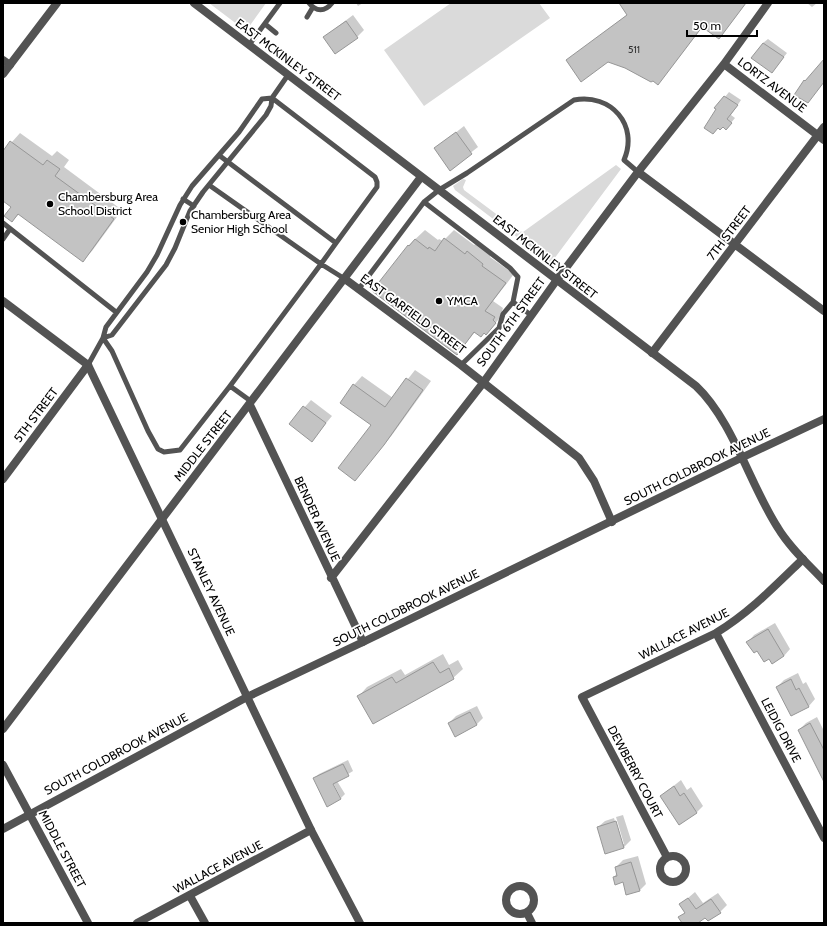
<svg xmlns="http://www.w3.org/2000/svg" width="827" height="926" viewBox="0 0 827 926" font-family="Cabin,sans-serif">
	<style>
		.green { fill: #dadada }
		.shadow { fill: #0003 }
		.building { fill: #c3c3c3; stroke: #979797 }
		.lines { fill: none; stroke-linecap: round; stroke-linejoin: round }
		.service { stroke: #535353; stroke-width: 5 }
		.minor { stroke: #535353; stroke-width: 8 }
		.tertiary { stroke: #535353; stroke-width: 8 }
		.poi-dot { fill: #000; stroke: #fff; stroke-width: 1.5 }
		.labels { text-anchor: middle; stroke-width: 3.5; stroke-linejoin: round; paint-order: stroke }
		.number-label { font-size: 10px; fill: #313131 }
		.street-label { font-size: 12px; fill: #000; stroke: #fff }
		.poi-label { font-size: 12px; fill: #000; stroke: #fff; text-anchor: start }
	</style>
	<rect width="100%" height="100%" fill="#fff"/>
	<path class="green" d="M209,3h57l-20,28z
		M451,3h88l11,15 -126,88 -40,-56z
		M616,165l5,4 -70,94 -96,-73 -2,-4 10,-7 3,1 -3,7 1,3 55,41 4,1z"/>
	<path class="shadow" d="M356,3h7l-5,3z
		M620,3h126l-27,35 -16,-12 -45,58 -5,-5 -45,-18 -40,-1 60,-46z
		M807,3h10l-5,4z
		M353,15l11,15 -7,7h-33z
		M768,39l19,14 -11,14 -13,-24z
		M729,92l12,8 -10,15 4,3 -9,11 -10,-21z
		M464,126l14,21 -28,22 -15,-20z
		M20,133l32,23 5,-5 12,9 -5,7 58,43 -30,41 -9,9 -64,-46 -7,7 1,-14 -10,-7v-48z
		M425,230l13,10 1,-1 4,2 11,-11 20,15 3,-2 15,11 -2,3 24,17 -21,27 10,7 -1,3 2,2 -18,21 -2,-2h-9l-18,22 -83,-63 35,-46z
		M415,370l16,11 -39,54 -37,45 18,-55 -19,-40 8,-9 31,22z
		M311,400l21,16 -20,24 -22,-16z
		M775,623l15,26 -6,7 -15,1 -21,-15 6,-7z
		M443,654l6,11 9,-5 5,9 -10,9 -95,19 9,-10 34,-18 4,6z
		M798,673l5,11 3,-2 9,17 -6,7 -18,9 -14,-28 7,-7z
		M477,706l6,12 -7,7 -27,-2 7,-7z
		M817,717l7,14v47l-25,-48 7,-7z
		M348,760l5,11 -16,10 8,13 -4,4 -10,-19 -17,-1 5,-4z
		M681,780l6,10 4,-3 12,19 -6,6 -36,-16z
		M623,815l8,25 -7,7 -26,-20 7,-6 9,-3 8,26h2l-8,-27z
		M638,856l8,28 -6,6 -26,-13 3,-4 -1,-6 7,-7z
		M695,892l8,11 15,-10 9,12 -7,7 -15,5 -9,6h-12l-4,-6 6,-5 -5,-8z"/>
	<path class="building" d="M619,3h127l-27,36 -17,-12 -44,58 -5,-4 -2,1 -26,-14 -17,-6 -27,20 -15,-22 61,-45z
		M346,21l12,17 -23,16 -12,-17z
		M763,43l21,14 -12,16 -21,-15z
		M824,59v23l-16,21 -14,-8 10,-15 1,1z
		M724,96l14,9 -11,14 5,4 -6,7 -3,-3 -3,3 -2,-2 -5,6 -9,-6 12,-19 -2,-1z
		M456,132l16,22 -22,17 -16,-23z
		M10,141l33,24 4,-5 13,9 -5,7 59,43 -31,43 -65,-48 -6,8 -8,-6 7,-9 -8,-6v-50z
		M444,238l21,16 2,-3 16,13 -1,2 24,17 -21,28 10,6 -2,3 3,3 -10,12 -2,-2 -3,4 -7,-5 -17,23 -85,-64 36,-46 1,1 6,-7 13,10 1,-2 6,4z
		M406,378l17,12 -39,55 -29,36 -17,-13 33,-43 -31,-22 13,-19 32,23z
		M303,406l23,17 -14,19 -23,-18z
		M768,629l16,27 -12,8 -3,-5 -5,3 -7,-11 -3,2 -8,-11z
		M433,662l7,11 9,-5 5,11 -81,45 -16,-28 35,-19 4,6z
		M791,679l5,11 3,-2 10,19 -18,9 -15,-29z
		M470,712l7,13 -22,12 -7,-14z
		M810,723l14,27v32l-26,-52z
		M343,764l6,12 -16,8 8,15 -14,8 -14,-29z
		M674,786l6,10 4,-3 13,20 -18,12 -19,-29z
		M616,821l8,27 -19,6 -8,-27z
		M631,862l9,29 -14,4 -3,-13 -8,3 -2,-8 4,-1 -2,-9z
		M688,898l8,11 15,-10 10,14 -13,8 -3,-3 -7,5h-16l-4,-6 7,-4 -6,-9z"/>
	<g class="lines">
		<path class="service" d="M309,3c7,9 16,9 23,0
			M307,17l6,-10
			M265,24l11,9
			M249,45l31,-42
			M288,75l-16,23 103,79 2,5v5l-41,56
			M272,98l-1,8 -5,9 -63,77 -13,19 -15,37 -9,17 -54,70 -9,3 3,-11 41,-55 10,-17 23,-50 12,-19 47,-54 23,-33z
			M209,185l112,79 15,-21 -116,-87
			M183,199l11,7
			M424,202l86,66 8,9 -5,25 18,13
			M3,223l113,89
			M3,239l7,-10
			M358,290l66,-88 15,-12 28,-17 107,-73c37,-7 65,25 50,60l14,12
			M88,365l15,-27 9,13 36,80 10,18 6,3 16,-2 50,-64 91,-122 24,15
			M461,365l38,-37 4,-14 10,-12
			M230,386l22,16"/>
		<path class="minor" d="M3,60l7,5
			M724,64l100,76
			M638,172l186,139
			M345,279l116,86 118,93 15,23 18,41
			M652,353l172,-226
			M250,405l113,237
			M3,479l85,-114
			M331,578l152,-195 73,-102 82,-109 86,-108 44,-61
			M716,633l108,205
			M3,729l418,-552
			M3,765l85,158
			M660 869a13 13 0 1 1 26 0a13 13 0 1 1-26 0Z
			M667,857l-85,-160 134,-64c33,-20 59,-47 87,-74
			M506 900a14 14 0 1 1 28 0a14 14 0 1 1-28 0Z
			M190,896l15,27
			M527,913l5,10
			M137,923l174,-93"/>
		<path class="tertiary" d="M194,3l502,383c37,35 54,99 82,142 12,20 30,36 46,53
			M3,74l54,-71
			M3,301l85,64 223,465 49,93
			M3,829l244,-132 116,-55 378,-184 83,-39"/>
	</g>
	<g class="poi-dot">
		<circle cx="50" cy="204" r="4"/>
		<circle cx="183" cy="222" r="4"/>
		<circle cx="439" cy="301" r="4"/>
	</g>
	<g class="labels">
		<g class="number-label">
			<text x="634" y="53">511</text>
		</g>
		<g class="street-label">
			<text transform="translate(288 60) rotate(37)" y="4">EAST MCKINLEY STREET</text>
			<text transform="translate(772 85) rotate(37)" y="4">LORTZ AVENUE</text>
			<text transform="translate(729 233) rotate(-53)" y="4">7TH STREET</text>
			<text transform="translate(545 257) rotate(38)" y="4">EAST MCKINLEY STREET</text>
			<text transform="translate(413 314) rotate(36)" y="4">EAST GARFIELD STREET</text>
			<text transform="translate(511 322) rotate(-54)" y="4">SOUTH 6TH STREET</text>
			<text transform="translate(36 415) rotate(-53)" y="4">5TH STREET</text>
			<text transform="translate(203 446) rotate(-52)" y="4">MIDDLE STREET</text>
			<text transform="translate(697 467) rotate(-26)" y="4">SOUTH COLDBROOK AVENUE</text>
			<text transform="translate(317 519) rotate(65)" y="4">BENDER AVENUE</text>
			<text transform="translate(211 592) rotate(65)" y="4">STANLEY AVENUE</text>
			<text transform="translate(406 608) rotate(-26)" y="4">SOUTH COLDBROOK AVENUE</text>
			<text transform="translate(684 634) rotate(-27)" y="4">WALLACE AVENUE</text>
			<text transform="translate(781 730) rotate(62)" y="4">LEIDIG DRIVE</text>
			<text transform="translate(116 754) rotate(-28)" y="4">SOUTH COLDBROOK AVENUE</text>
			<text transform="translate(635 772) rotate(62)" y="4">DEWBERRY COURT</text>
			<text transform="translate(62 849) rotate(62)" y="4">MIDDLE STREET</text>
			<text transform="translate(218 867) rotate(-28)" y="4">WALLACE AVENUE</text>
		</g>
		<g class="poi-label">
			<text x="58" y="201">Chambersburg Area<tspan x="58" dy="14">School District</tspan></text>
			<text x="191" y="219">Chambersburg Area<tspan x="191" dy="14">Senior High School</tspan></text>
			<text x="447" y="305">YMCA</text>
		</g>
	</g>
	<rect width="827" height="926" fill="none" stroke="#000000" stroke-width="8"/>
	<path d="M687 30v6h70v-6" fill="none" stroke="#000000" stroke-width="2"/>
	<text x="693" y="30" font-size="12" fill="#000000" stroke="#ffffff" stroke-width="3" paint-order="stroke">50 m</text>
</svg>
